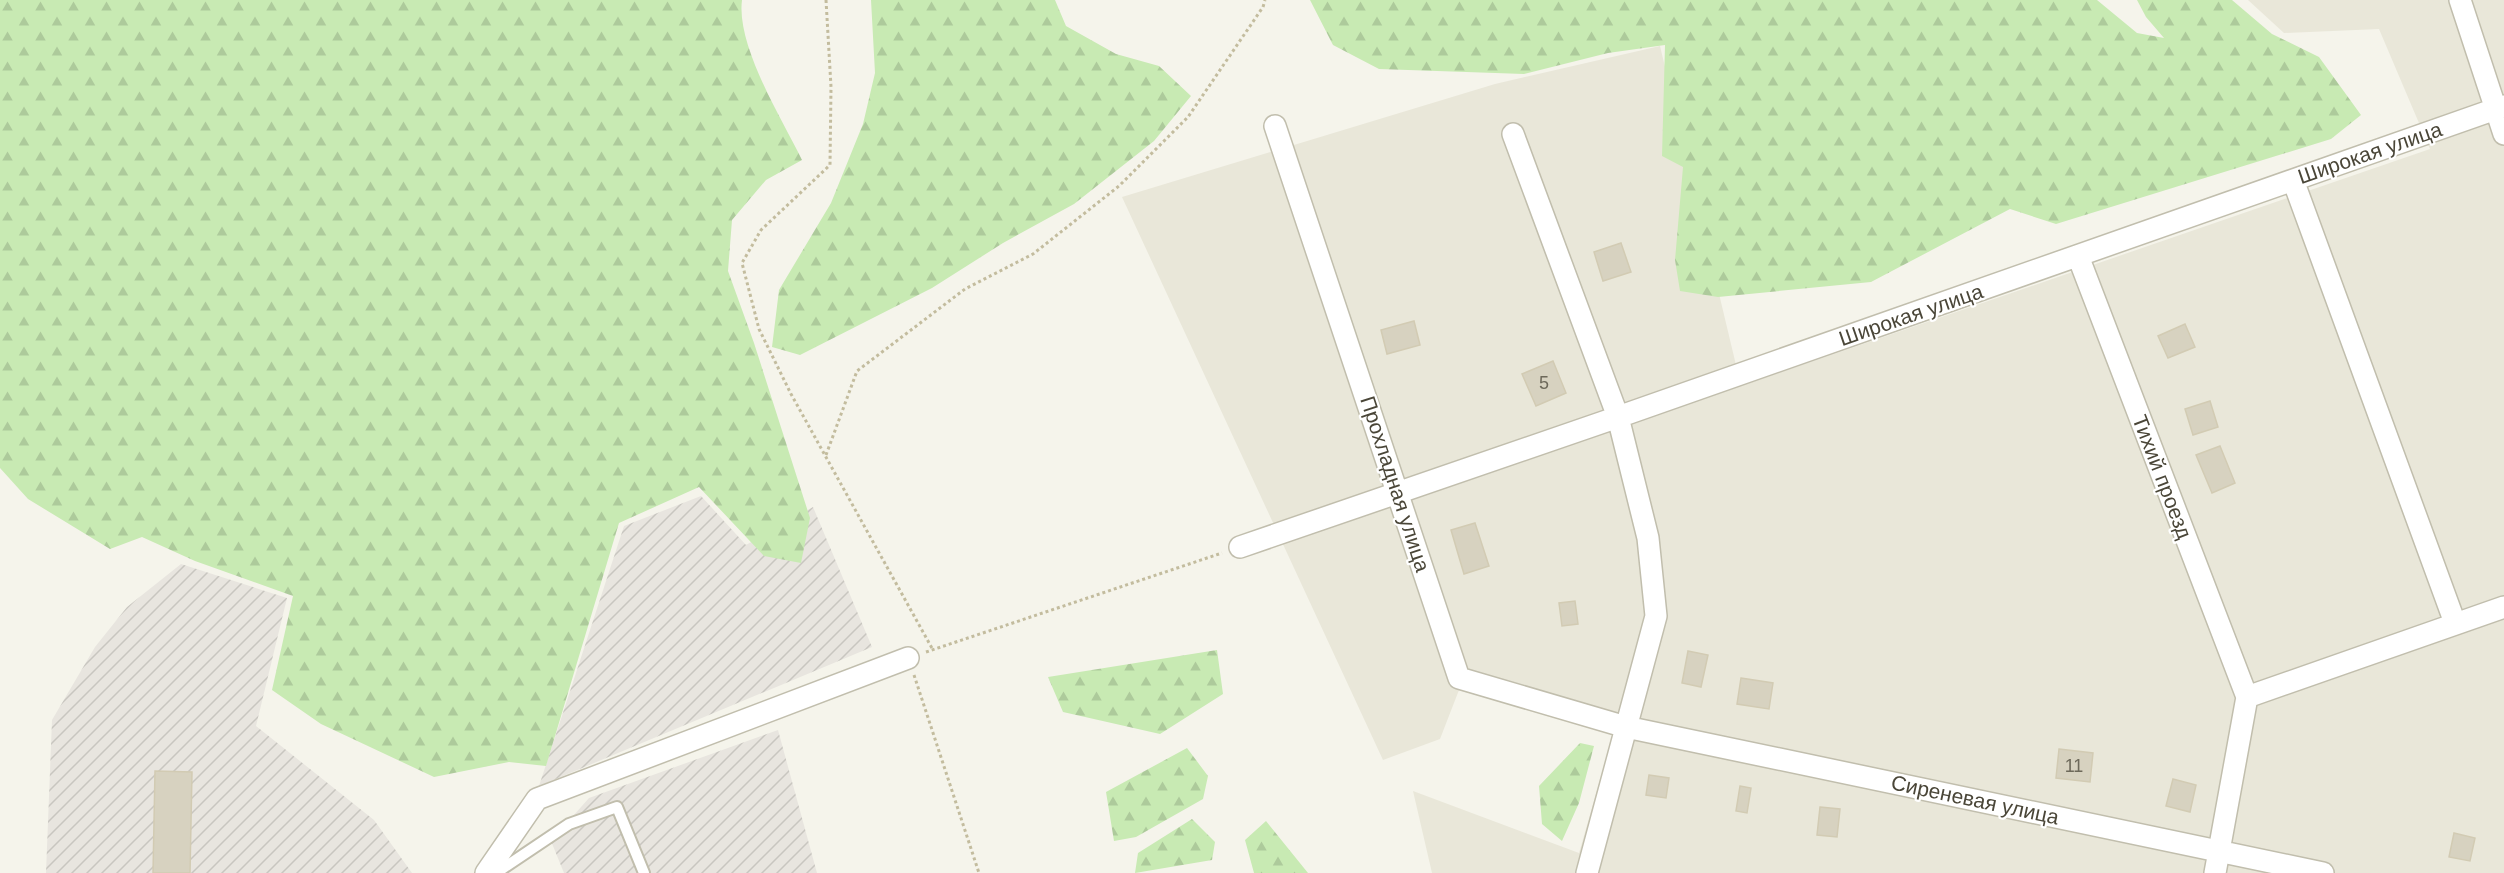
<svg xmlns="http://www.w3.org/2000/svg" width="2504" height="873" viewBox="0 0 2504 873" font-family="Arial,sans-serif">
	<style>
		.residential { fill: #e9e7d9 }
		.industrial { fill: url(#industrial-furrows) }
		.forest { fill: url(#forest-firs) }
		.building { fill: #d7d2c0; stroke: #d2cbb3; stroke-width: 1.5 }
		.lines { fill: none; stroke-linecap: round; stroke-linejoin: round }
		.service-casing { stroke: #c1bead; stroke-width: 14 }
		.minor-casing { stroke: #c1bead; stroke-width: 24 }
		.path { stroke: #c3bc9e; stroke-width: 3; stroke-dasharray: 3 3; stroke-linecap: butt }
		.service { stroke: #fff; stroke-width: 10 }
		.minor { stroke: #fff; stroke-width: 21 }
		.labels { text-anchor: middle; stroke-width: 4.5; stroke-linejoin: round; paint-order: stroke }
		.number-label { font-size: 18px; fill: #6d695a }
		.street-label { font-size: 21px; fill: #4a4638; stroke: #fff }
	</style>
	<defs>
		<pattern id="industrial-furrows" width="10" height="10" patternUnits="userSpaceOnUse" patternTransform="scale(1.5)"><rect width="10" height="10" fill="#e8e5df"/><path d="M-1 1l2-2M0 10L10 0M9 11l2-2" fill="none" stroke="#c8c6c0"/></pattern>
		<pattern id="forest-firs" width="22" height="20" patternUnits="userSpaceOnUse" patternTransform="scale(1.5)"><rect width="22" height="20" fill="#c8eab3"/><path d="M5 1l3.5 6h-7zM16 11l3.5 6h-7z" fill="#adca9b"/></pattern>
	</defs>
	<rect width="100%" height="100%" fill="#f5f4eb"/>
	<path class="residential" d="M2248,0h256v873h-1072l-19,-82 166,62 34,-118 -154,-45 -19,49 -57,21 -261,-563 373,-113 165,-38 81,340 689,-237 -51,-120 -95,4z"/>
	<path class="industrial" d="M701,496l45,49 67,-38 59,140 -333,139 85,-260z
		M181,564l106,34 -31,128 118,94 38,53h-366l6,-153 43,-73 32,-40z
		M778,730l39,143h-253l-13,-32 38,-43z"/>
	<path class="forest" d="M0,0h742c-6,46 40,119 60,160l-36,20 -34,40 -4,51 26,72 56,175 -9,45 -37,-7 -65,-69 -80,36 -73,243 -37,-4 -75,15 -113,-53 -49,-34 21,-94 -98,-35 -53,-24 -32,12 -82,-50 -28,-31z
		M871,0h184l11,26 50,28 43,12 32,30 -37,45 -80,63 -71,39 -71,45 -132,67 -28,-8 7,-57 52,-87 32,-79 12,-51z
		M1310,0h787l40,33 27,5 -18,-21 -9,-17h95l40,34 47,23 42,58 -30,24 -275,85 -46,-15 -139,73 -153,15 -38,-6 -5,-31 8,-93 -21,-11 3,-111 -57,8 -84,21 -145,-5 -46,-24z
		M1217,650l6,44 -63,40 -97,-22 -15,-35z
		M1580,743l14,3 -15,57 -17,38 -20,-17 -3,-38z
		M1187,748l21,28 -5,23 -67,38 -22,4 -8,-49z
		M1192,819l23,23 -3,18 -77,13 3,-20z
		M1266,821l42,52h-54l-9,-33z"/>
	<path class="building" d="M1621,243l10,29 -28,9 -9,-29z
		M1414,321l6,24 -33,9 -6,-24z
		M2185,324l10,23 -27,11 -10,-22z
		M1553,361l13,32 -30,13 -14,-32z
		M2210,401l8,26 -25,8 -8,-26z
		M2220,446l15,37 -23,10 -16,-38z
		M1475,523l14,43 -25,8 -13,-44z
		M1575,601l3,23 -16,2 -3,-23z
		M1688,651l20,4 -7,32 -19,-4z
		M1741,678l32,5 -4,26 -32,-5z
		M2059,749l34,4 -3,29 -34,-4z
		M155,771l37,1 -2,101h-37z
		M1649,775l20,3 -3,20 -20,-3z
		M2173,779l23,6 -6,27 -24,-6z
		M1740,786l11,2 -4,25 -11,-2z
		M1820,807l20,2 -3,28 -20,-2z
		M2454,833l21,5 -5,23 -21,-4z"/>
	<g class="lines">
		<g class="service-casing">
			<path id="service" d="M496,873l73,-49 48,-17 27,66"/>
		</g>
		<g class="minor-casing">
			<path id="minor" d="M2460,0l44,134
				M1275,126l184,552 167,49 697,146
				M2293,180l162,443
				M2078,256l169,441
				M1240,547l378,-130 -105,-283
				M2247,697l257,-90
				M486,873l51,-74 371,-141
				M1587,873l69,-257 -8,-78 -30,-121 886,-311
				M2215,873l32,-176"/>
		</g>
		<path class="path" d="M826,0l5,87 -1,78 -69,65 -19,33 17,66 32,65 142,256
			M826,455l31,-84 108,-82 68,-35 86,-68 69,-69 75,-110 2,-7
			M926,652l296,-99
			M914,675l65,198"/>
		<use href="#service" class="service"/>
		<use href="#minor" class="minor"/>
	</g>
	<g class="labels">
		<g class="number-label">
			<text x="1544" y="389">5</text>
			<text x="2074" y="772">11</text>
		</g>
		<g class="street-label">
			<text transform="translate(2370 153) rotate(-19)" y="7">Широкая улица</text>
			<text transform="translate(1911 315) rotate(-19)" y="7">Широкая улица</text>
			<text transform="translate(2162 477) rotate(69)" y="7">Тихий проезд</text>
			<text transform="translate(1395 484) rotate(72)" y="7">Прохладная улица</text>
			<text transform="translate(1975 800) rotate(12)" y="7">Сиреневая улица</text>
		</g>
	</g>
</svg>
